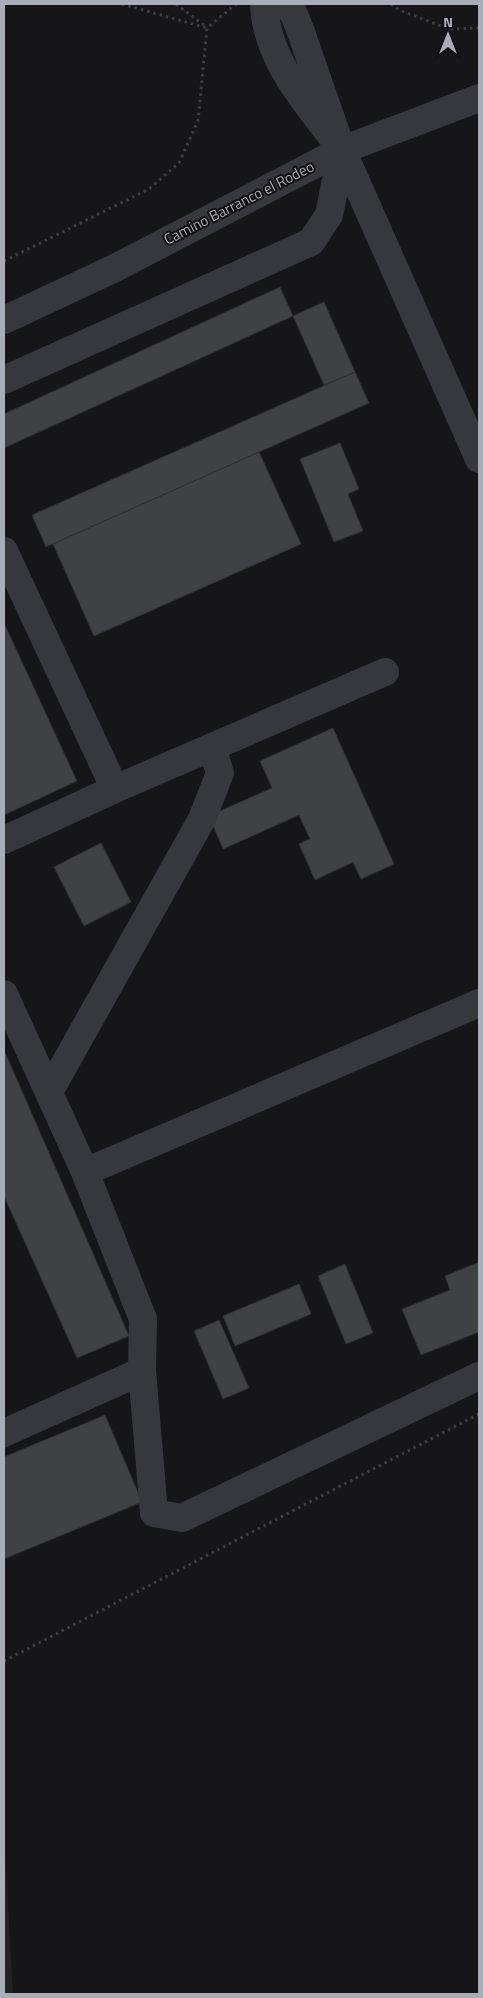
<svg xmlns="http://www.w3.org/2000/svg" width="483" height="1998" viewBox="0 0 483 1998" font-family="'Titillium Web',sans-serif">
	<style>
		.built { fill: #222225 }
		.building { fill: #404145; stroke: #303034 }
		.lines { fill: none; stroke-linecap: round; stroke-linejoin: round }
		.path { stroke: #3d3f44; stroke-width: 3; stroke-dasharray: 2.5 4; stroke-linecap: butt }
		.minor { stroke: #37383d; stroke-width: 28 }
		.labels { text-anchor: middle; stroke-width: 4; stroke-linejoin: round; paint-order: stroke }
		.street-label { font-size: 15px; fill: #a8adb8; stroke: #111113 }
	</style>
	<rect width="100%" height="100%" fill="#161618"/>
	<path class="built" d="M4,1837l9,157h-9z"/>
	<path class="building" d="M280,287l13,29 -289,132v-34z
		M324,302l31,70 -31,13 -31,-69z
		M355,372l14,31 -323,144 -14,-32z
		M340,443l19,46 -11,5 15,37 -29,11 -34,-83z
		M259,452l42,92 -207,92 -41,-92z
		M4,623l73,158 -73,34z
		M333,728l61,136 -33,15 -8,-17 -38,18 -16,-36 11,-5 -11,-24 -76,34 -14,-33 63,-28 -12,-27z
		M101,843l30,59 -47,24 -30,-59z
		M4,1050l125,286 -52,22 -73,-162z
		M479,1262v70l-58,23 -19,-46 48,-19 -5,-14z
		M345,1264l28,69 -27,11 -28,-68z
		M299,1284l12,30 -76,32 -12,-30z
		M219,1320l30,68 -26,11 -29,-68z
		M105,1415l37,87 -138,57v-102z"/>
	<g class="lines">
		<path class="path" d="M122,4l85,24
			M176,4l29,22
			M391,4l8,6 50,19 30,-1
			M4,261l145,-72 30,-26 19,-42 9,-93 29,-24
			M4,1661l475,-247"/>
		<path class="minor" d="M284,4l9,8 8,20 41,118 137,309
			M4,320l111,-52 227,-118 137,-52
			M4,380l307,-138 18,-27 13,-65c-33,-44 -76,-89 -78,-146
			M4,551l111,238 -111,51
			M115,789l270,-117
			M4,994l81,178 58,147 -1,52 12,142 28,5 297,-142
			M49,1092l153,-273 18,-46 -8,-26
			M85,1172l394,-169
			M4,1433l138,-62"/>
	</g>
	<g class="labels">
		<g class="street-label">
			<text transform="translate(239 203) rotate(-27)" y="5">Camino Barranco el Rodeo</text>
		</g>
	</g>
	<rect width="483" height="1998" fill="none" stroke="#a8adb8" stroke-width="10"/>
	<g transform="translate(448 35)" stroke="#111113" stroke-width="4" paint-order="stroke">
	<path d="M0-4L9 19L0 12L-9 19Z" fill="#a8adb8"/>
	<text y="-8" font-size="14" font-weight="bold" text-anchor="middle" fill="#a8adb8">N</text>
	</g>
</svg>
